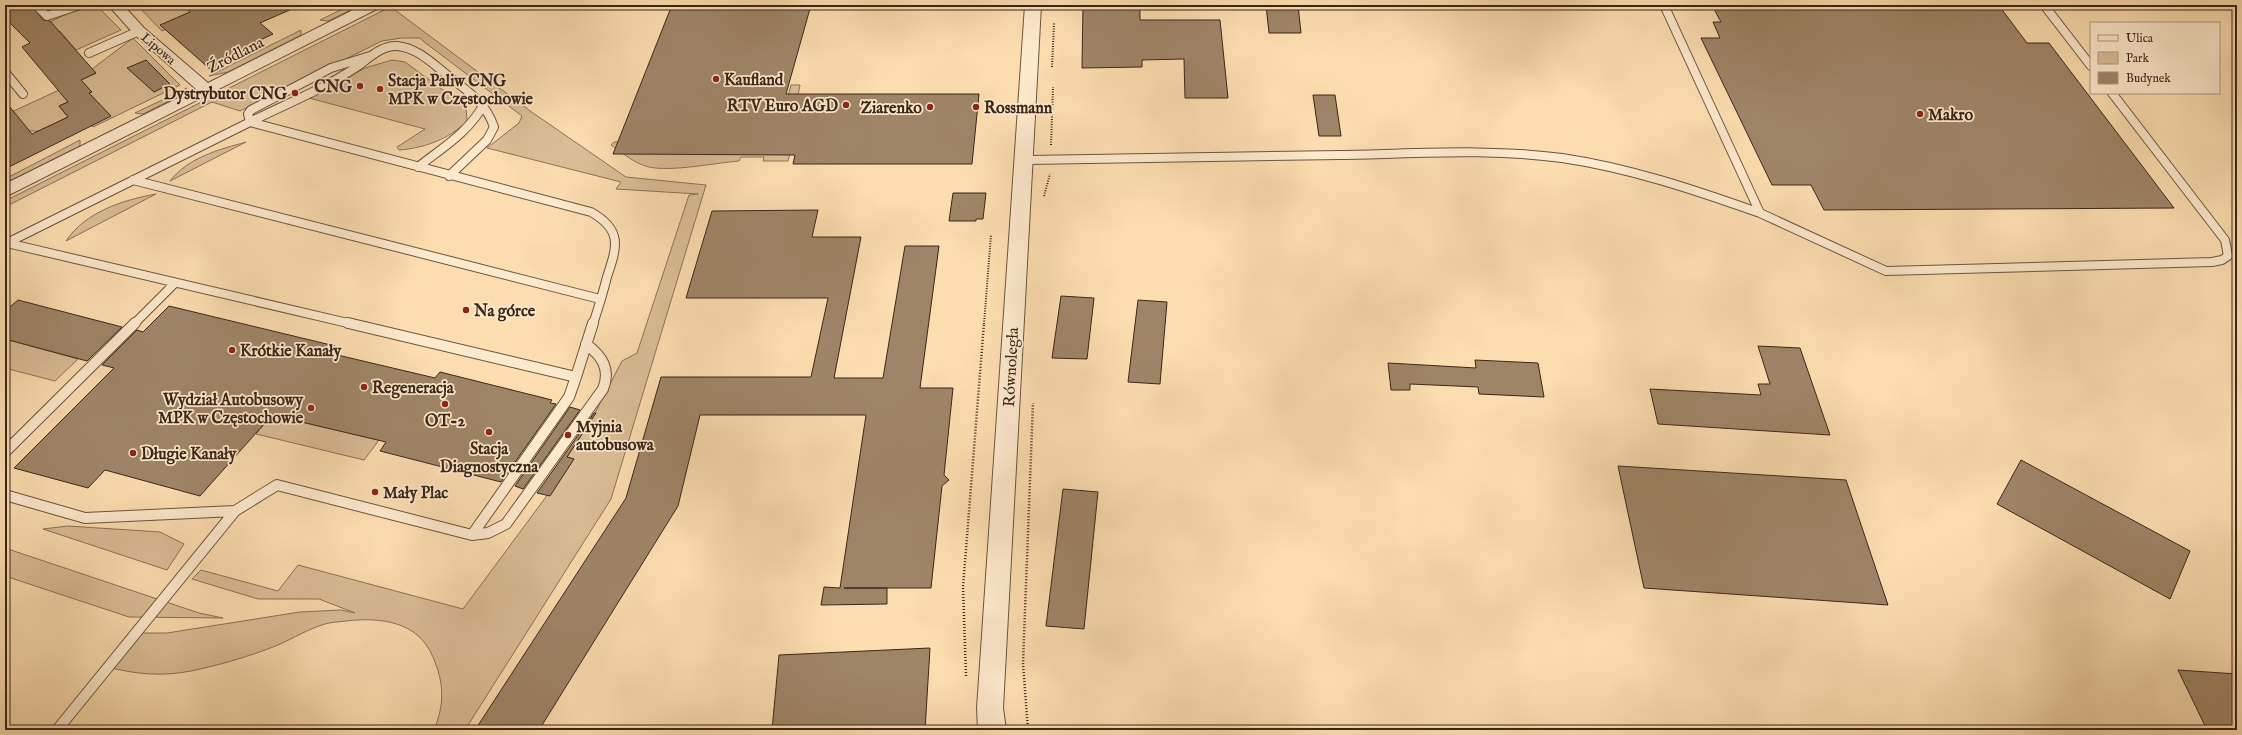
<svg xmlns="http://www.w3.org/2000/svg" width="2242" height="735" viewBox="0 0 2242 735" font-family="'IM FELL English',serif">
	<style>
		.green { fill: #dbbe97; stroke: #8a7259 }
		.building { fill: #9f8568; stroke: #3a261b }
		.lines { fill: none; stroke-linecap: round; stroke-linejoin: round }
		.service-far1-casing { stroke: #6a5440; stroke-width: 10 }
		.service-casing { stroke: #6a5440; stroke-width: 12 }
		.minor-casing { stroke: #6a5440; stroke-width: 2 }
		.tertiary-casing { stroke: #6a5440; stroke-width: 2 }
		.path-far1 { stroke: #3a261b; stroke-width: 2; stroke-dasharray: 1 1.5; stroke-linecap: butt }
		.path { stroke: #3a261b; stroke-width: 2.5; stroke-dasharray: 1 2; stroke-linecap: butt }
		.service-far1 { stroke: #fde9cc; stroke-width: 8 }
		.service { stroke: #fde9cc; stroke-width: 10 }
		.minor { fill: #fde9cc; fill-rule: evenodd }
		.tertiary { fill: #fde9cc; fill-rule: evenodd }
		.poi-dot { fill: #8f2418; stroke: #fde9cc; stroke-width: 1.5 }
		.labels { text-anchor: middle; stroke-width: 3.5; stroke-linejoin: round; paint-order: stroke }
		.far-street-label { font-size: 13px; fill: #3a261b; stroke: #fde9cc }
		.street-label { font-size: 16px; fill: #3a261b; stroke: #fde9cc }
		.poi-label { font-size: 16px; font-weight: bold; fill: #3a261b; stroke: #fde9cc; text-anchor: start }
	</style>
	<rect width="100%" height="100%" fill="#fcddb0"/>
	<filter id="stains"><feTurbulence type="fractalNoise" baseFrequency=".005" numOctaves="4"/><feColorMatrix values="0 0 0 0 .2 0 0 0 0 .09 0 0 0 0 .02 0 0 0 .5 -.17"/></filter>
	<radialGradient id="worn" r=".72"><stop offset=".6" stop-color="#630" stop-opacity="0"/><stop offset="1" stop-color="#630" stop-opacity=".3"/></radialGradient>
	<path class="green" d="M86,5h10l25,25 -45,20 -16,-19 -12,5 -7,-10z
		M137,5h80l-55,26z
		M351,5h10l-33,16 -8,-1z
		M388,8l7,2 138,103 93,64 80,8 -95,314 -146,231h-31c11,-27 10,-47 -1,-73 -15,-36 -53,-40 -87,-36 -7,1 -15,1 -21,3 -17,5 -31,14 -47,21 -27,11 -58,20 -87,26 -30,6 -55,3 -84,-4l28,-34h32l133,-21 41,-2 14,3 -36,-14h-61l-66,-20 9,-9 77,21 20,-26 165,44 111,-150 -7,-2 29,-46 26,-50 15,-8 52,-158 9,-1 -82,-5 5,-7 -134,-34 32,-25 3,-7 -99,-75 -3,-3h-18l-20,3 -142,70 -28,-9 -207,105v-6z
		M301,30v5l-73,37 -19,4z
		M133,38l47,47 -87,42 -23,-26 -11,5 9,11 -29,14h-10l-24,-16 91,-42 -4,-4z
		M392,60l13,2 61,45 1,14c-18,18 -42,27 -68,29l-2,-3 28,-18 -116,-31 56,-30z
		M791,85h9l-3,16h6l-15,60h-25l1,-4h-23l-2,4c-24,2 -68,11 -90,6 -14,-3 -26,-14 -38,-22l3,-3 18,-1 144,1z
		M187,88l-8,8 -36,18 -8,-1z
		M80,140v6l-68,34 -7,-1z
		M246,142l-76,39c19,-24 48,-31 76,-39z
		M156,194l-90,47c19,-29 57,-41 90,-47z
		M5,339l73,20 -23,22 -50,-13z
		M272,415l107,25 -15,20 -108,-26z
		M68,526l92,6 24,12 -17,26 -124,-41z
		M5,548l194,65 24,5 -94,-1 -124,-41z"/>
	<path class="building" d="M5,5h26l12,15 7,1 46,52 -15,7 11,12 -3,1 22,23 -106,53v-68l27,33 36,-17 -9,-11 9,-4 -46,-55 8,-4 -25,-25z
		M184,5h117l-41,18 13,11 -38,18 4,4 -28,14 -51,-45 30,-13z
		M672,5h139l-25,89h193l-7,70h-179l2,-9 -182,-1z
		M1083,5h57v15h80l8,78h-43l-1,-39 -42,1v7l-60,1z
		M1266,5h32l3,28h-32z
		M2000,7l27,36h22l125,165 -350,2 -13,-25h-39l-71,-147h19l-7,-16h8l-7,-13z
		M146,60l24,24 -16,8 -27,-24z
		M1313,95h22l6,41h-22z
		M953,193h33l-3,26h-7v2h-27z
		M818,210l-6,27h49l-27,141h49l22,-132h34l-19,142h33l-9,87 5,5 -7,6 -11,102h-87h43v16l-66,1 3,-18 16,1 26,-173h-166l-22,91 -139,224h-64l151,-232 35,-121h150l17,-79h-142l26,-87z
		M1061,296l33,2 -7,61 -35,-1z
		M18,300l104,27 -35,34 -82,-22v-28z
		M1138,300l29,2 -7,82 -32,-2z
		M169,306l166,40 -6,7 106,25 5,-6 112,28 -2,3 6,1 -55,78 -121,-31 6,-9 -114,-27 -72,81 -95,-26 -17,18 -74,-20 100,-100 -12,-3 35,-35 6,2z
		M1758,346l42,2 30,87 -172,-11 -8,-35 111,6 -3,-11h12z
		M1475,360l63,3 6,34 -65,-3 -1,-7 -68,-3v6h-19l-3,-27 88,5z
		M570,407l10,3 -57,79 -8,-3z
		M594,413h2l-29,44 7,2 -24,37 -13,-3z
		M2021,460l169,91 -20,48 -173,-95z
		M1618,466l228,14 42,125 -244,-17z
		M1063,489l35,3 -14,137 -38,-3z
		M930,648l-5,82h-153l7,-75z
		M2178,670l59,4v56h-30z"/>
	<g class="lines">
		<g class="service-far1-casing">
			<path id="service-far1" d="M36,5l11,11 33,-11
				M1664,5l96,208 126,58 326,-9 10,-2 6,-4 -3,-16 -113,-147
				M2044,5l47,61
				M89,53l50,-22
				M370,56l-39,12 -80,42 -3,4 2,8c36,-18 74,-33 108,-56 11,-8 24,-21 39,-20 22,2 38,20 54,32 19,15 35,25 43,49l-7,13 -38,36
				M5,72l18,22
				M1022,160c106,-2 212,-3 319,-5 73,-1 147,-7 221,3 68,10 133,32 198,55
				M418,167c24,-19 51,-35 66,-63
				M133,180l467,119
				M7,243l345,81
				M5,244l245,-122 341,90c32,18 26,35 16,65 -4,16 -9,32 -14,47
				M134,324l41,-41"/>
		</g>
		<g class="service-casing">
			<path id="service" d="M576,377l17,-54
				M5,452l130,-129
				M5,495l80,23 150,-7 42,-26 195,50 97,-138 7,-20 -228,-54
				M472,535l16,-2 18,-9 97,-135c8,-20 -1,-33 -17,-45
				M57,730l178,-219"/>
		</g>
		<g class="minor-casing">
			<path id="minor" d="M108,5h15l21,23 64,55 155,-78h18l-2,3 -374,189v-13l191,-95 -62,-55z"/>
		</g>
		<g class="tertiary-casing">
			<path id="tertiary" d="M1025,5h16l-38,703 3,22h-28l-1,-22z"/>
		</g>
		<path class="path-far1" d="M1052,67l2,-44
			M1051,145l2,-58
			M1044,196l6,-22
			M984,324l7,-89"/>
		<path class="path" d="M966,676l-3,-89 21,-264
			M1028,730l-5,-67 10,-260"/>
		<use href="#service-far1" class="service-far1"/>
		<use href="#service" class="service"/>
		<use href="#minor" class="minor"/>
		<use href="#tertiary" class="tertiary"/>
	</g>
	<g class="poi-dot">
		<circle cx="716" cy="79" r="4"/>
		<circle cx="360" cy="86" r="4"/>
		<circle cx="380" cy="89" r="4"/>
		<circle cx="295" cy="93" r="4"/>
		<circle cx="846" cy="105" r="4"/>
		<circle cx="930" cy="107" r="4"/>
		<circle cx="976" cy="107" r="4"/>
		<circle cx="1920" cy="114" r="4"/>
		<circle cx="466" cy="310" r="4"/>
		<circle cx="232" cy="350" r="4"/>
		<circle cx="364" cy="387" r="4"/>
		<circle cx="445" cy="404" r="4"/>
		<circle cx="311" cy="408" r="4"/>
		<circle cx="489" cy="432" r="4"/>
		<circle cx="568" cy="435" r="4"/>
		<circle cx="133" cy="453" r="4"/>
		<circle cx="375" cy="492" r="4"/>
	</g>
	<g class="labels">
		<g class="far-street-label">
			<text transform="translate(159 48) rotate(41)" y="5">Lipowa</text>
		</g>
		<g class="street-label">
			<text transform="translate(235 54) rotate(-27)" y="6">Źródlana</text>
			<text transform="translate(1010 367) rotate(-87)" y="6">Równoległa</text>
		</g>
		<g class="poi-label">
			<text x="724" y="85">Kaufland</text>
			<text x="388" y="86">Stacja Paliw CNG<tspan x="388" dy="18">MPK w Częstochowie</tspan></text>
			<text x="352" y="92" text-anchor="end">CNG</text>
			<text x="287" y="99" text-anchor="end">Dystrybutor CNG</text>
			<text x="838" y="111" text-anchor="end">RTV Euro AGD</text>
			<text x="922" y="113" text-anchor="end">Ziarenko</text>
			<text x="984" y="113">Rossmann</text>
			<text x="1928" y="120">Makro</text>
			<text x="474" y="316">Na górce</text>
			<text x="240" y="356">Krótkie Kanały</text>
			<text x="372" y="393">Regeneracja</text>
			<text x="303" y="405" text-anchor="end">Wydział Autobusowy<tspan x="303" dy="18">MPK w Częstochowie</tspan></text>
			<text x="445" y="426" text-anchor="middle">OT-2</text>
			<text x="576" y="432">Myjnia<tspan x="576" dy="18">autobusowa</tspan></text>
			<text x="489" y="454" text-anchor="middle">Stacja<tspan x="489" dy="18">Diagnostyczna</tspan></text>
			<text x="141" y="459">Długie Kanały</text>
			<text x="383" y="498">Mały Plac</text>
		</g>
	</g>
	<rect width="2242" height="735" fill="none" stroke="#fcddb0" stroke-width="20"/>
	<rect x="6" y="6" width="2230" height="723" fill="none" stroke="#3a261b" stroke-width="2"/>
	<rect x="10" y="10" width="2222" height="715" fill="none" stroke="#3a261b"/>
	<rect x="2090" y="22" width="130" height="72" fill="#fde9cc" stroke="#af9b85"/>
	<rect x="2098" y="35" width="20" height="6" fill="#fde9cc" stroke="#af9b85"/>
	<text x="2126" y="42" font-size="12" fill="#3a261b">Ulica</text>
	<rect x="2098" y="52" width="20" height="12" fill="#dbbe97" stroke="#af9b85"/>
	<text x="2126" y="62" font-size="12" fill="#3a261b">Park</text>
	<rect x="2098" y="72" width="20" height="12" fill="#9f8568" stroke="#af9b85"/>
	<text x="2126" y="82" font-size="12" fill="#3a261b">Budynek</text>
	<rect width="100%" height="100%" filter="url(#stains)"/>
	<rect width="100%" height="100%" fill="url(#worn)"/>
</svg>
